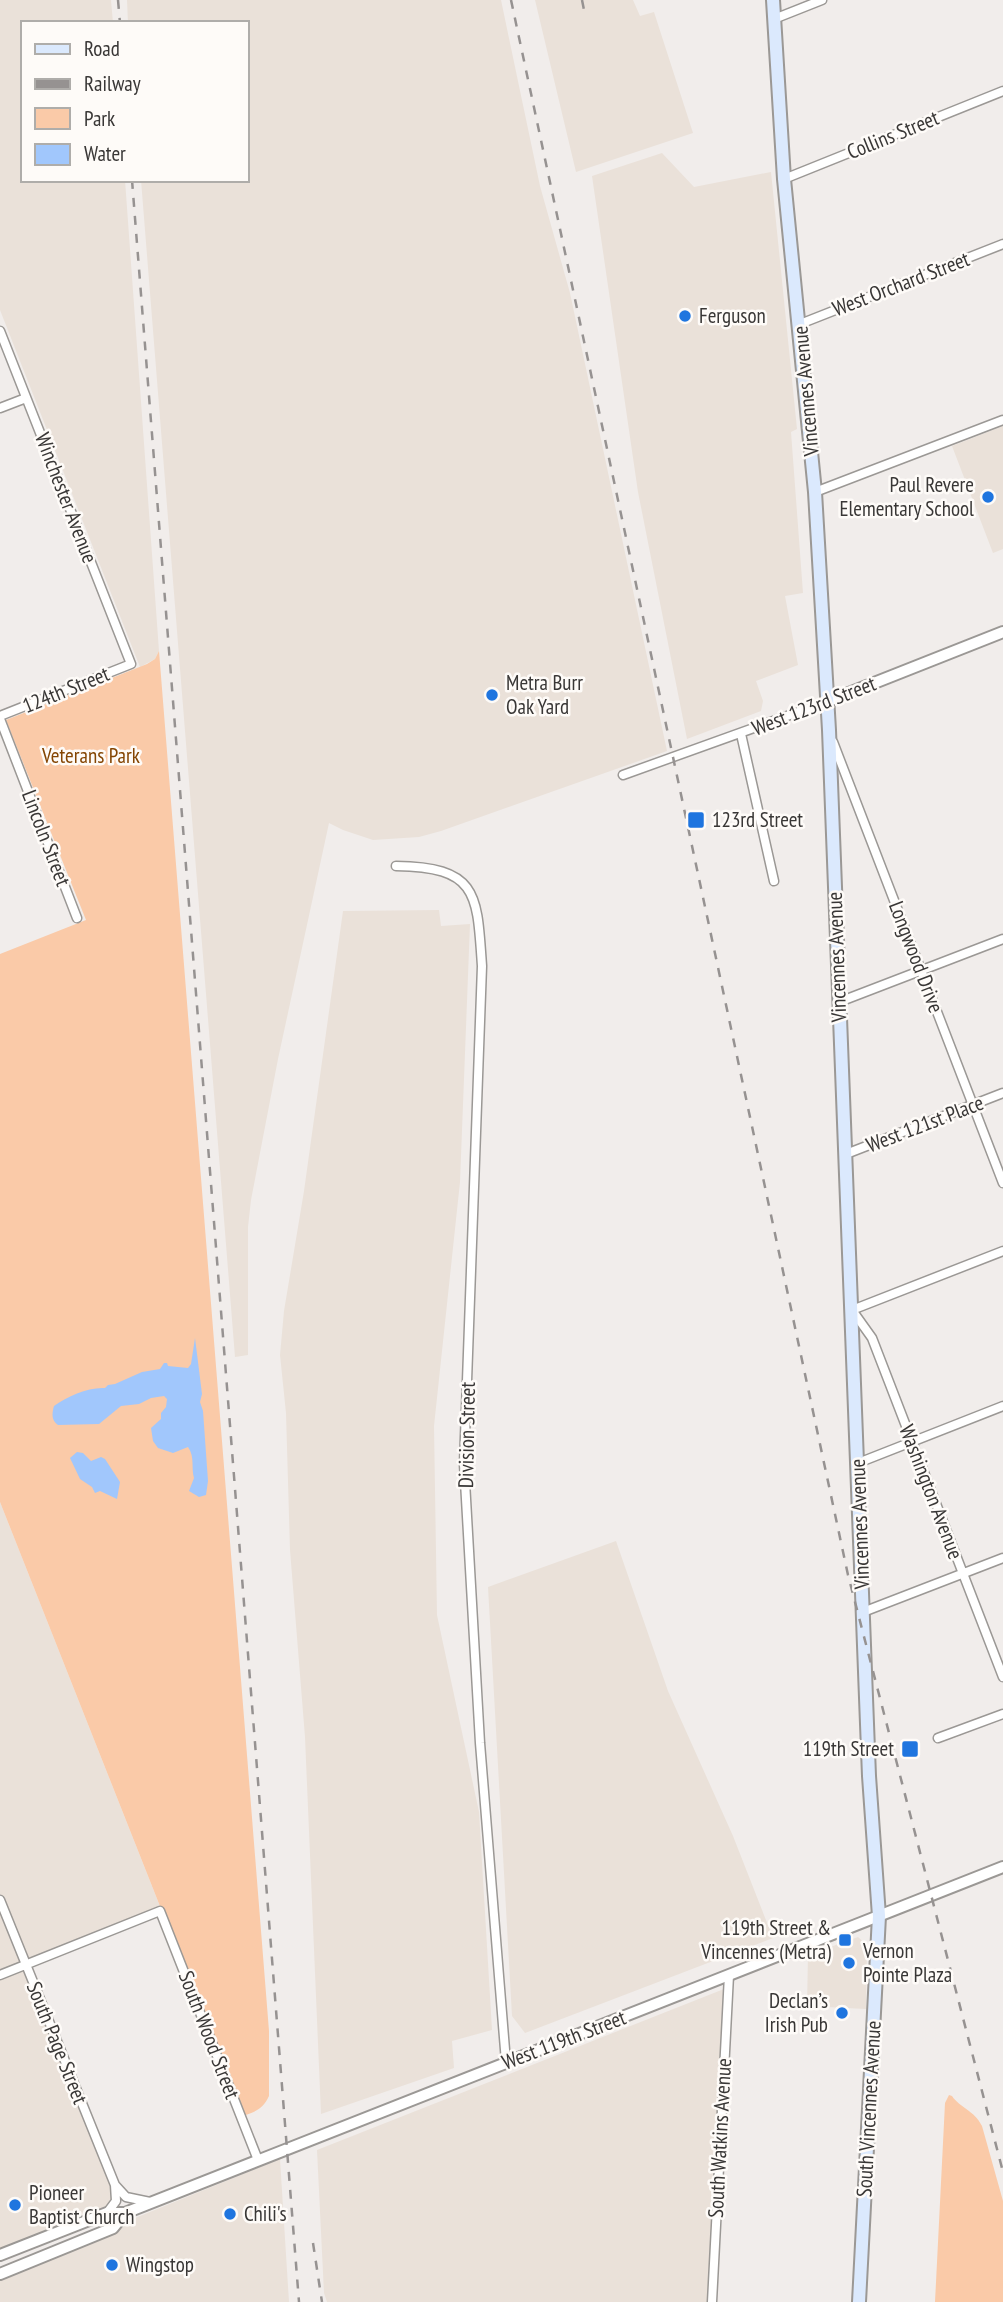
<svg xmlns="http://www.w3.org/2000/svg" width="1003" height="2302" viewBox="0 0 1003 2302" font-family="'PT Sans Narrow',sans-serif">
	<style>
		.built { fill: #eae1d9 }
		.green { fill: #facaa8 }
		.water { fill: #a1c7fc }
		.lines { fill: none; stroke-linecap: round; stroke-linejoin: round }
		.minor-casing { stroke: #9b9895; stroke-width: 11 }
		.tertiary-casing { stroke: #9b9895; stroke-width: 14 }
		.secondary-casing { stroke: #9b9895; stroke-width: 16 }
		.minor { stroke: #fff; stroke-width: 8 }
		.tertiary { stroke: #fff; stroke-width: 10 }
		.secondary { stroke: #dbe9fd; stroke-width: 12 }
		.rail { stroke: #969291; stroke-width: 2.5; stroke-dasharray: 9 9; stroke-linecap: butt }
		.poi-dot { fill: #1f75df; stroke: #fefbf8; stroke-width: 2.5 }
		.labels { text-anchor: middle; stroke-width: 5; stroke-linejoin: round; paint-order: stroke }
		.street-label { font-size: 21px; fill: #393736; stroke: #fefbf8 }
		.poi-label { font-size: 21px; fill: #393736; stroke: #fefbf8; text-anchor: start }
		.park-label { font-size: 21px; fill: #844502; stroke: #fefbf8 }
	</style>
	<rect width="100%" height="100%" fill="#f1edeb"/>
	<path class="built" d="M0,0h111l2,23h-90v157h102l34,471 -4,8 -15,8 -140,-357z
		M127,0h374l39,186 30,107 97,458 -226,80 -22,6 -46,3 -30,-10 -14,-7 -51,236 -27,141 -3,27v128l-13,2 -94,-1177h106v-157h-119z
		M535,0h98l7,16 14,-4 39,121 -117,39z
		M662,153l32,34 77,-15 26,257 -6,3 12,161 -18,3 13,69 -42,16 7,20 -2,10 -74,28 -49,-247 -46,-316z
		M1003,426v123l-10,4 -41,-107z
		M439,910l2,16 29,-2 -10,258 -26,244 3,189 42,197 13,218 -40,11 2,27 -133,46 -16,-377 -15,-187 -4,-137 -6,-58 4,-44 20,-120 39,-280z
		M0,1502l161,407 -138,54 95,238 -118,48z
		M616,1541l52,150 65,145 40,102 -248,95 -13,-17 -24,-429z
		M858,1937l9,8 -1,64 -59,-3 1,-51z
		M724,1989l-15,313h-382l-3,-9 -7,-143z
		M280,2159l9,143h-289v-29z"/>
	<path class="green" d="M159,651l110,1380v65c-6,13 -14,16 -26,20l-243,-614v-548l86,-34 -80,-200 141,-56 8,-5z
		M949,2095l3,1c8,12 22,14 30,30l21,75v101h-68l10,-199z"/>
	<path class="water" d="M195,1338l7,56 -2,8 3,9 5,70 -2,14 -7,2 -10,-6 5,-13c-3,-11 1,-21 -6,-31l-15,6 -15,-5 -5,-7 -2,-13 10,-9v-6l5,-6 1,-8 -3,-3 -13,2 -12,6 -18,2 -22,18 -41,1c-7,-5 -6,-12 -4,-19 14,-10 34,-19 51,-18l3,-3 7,-1 27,-12 18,-3 4,-6h3l1,3 20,2 3,-4z
		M77,1452l6,1 8,8 10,-4 4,2 15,23 -3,17 -17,-8 -5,2 -3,-6 -12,-8 -10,-21z"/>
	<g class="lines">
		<g class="minor-casing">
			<path id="minor" d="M774,19l48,-19
				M784,179l219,-88
				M800,324l203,-80
				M0,331l131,333 -131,52
				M0,408l26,-10
				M815,492l188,-72
				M0,719l77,199
				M741,734l33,147
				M833,742l170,441
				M623,775l203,-73
				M396,866c83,1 81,29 86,100l-18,498 16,279 26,319
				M839,1002l164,-63
				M846,1154l157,-61
				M1003,1251l-151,59 20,28 131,339
				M858,1463l145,-57
				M863,1612l140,-54
				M938,1738l65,-24
				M0,1900l115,285 1,16 -9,12
				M0,1975l160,-64 98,249
				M115,2185l11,12 24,5
				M712,2302l17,-327"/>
		</g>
		<g class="tertiary-casing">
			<path id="tertiary" d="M826,702l177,-70
				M0,2255l107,-42h18l878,-346
				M0,2274l113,-46 12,-15"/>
		</g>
		<g class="secondary-casing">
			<path id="secondary" d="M773,0l11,179 31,313 14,238 40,1046 10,140 -20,386"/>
		</g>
		<use href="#minor" class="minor"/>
		<use href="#tertiary" class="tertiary"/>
		<use href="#secondary" class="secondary"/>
		<path class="rail" d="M118,0l2,23
			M511,0l337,1575 155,597
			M582,0l2,10
			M132,180l167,2122
			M313,2243l9,59"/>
	</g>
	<g class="poi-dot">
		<circle cx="685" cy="316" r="7"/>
		<circle cx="988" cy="497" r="7"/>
		<circle cx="492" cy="695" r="7"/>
		<rect x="687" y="811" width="18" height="18" rx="3.5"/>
		<rect x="901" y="1740" width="18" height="18" rx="3.5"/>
		<rect x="838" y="1933" width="14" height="14" rx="3.5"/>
		<circle cx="849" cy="1963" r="7"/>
		<circle cx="842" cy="2013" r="7"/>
		<circle cx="15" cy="2205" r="7"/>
		<circle cx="230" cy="2214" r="7"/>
		<circle cx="112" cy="2265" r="7"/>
	</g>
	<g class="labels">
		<g class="street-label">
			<text transform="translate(893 135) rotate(-22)" y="7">Collins Street</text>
			<text transform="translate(901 284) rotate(-21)" y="7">West Orchard Street</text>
			<text transform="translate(806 391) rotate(-95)" y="7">Vincennes Avenue</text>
			<text transform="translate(66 498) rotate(69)" y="7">Winchester Avenue</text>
			<text transform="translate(66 690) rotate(-22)" y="7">124th Street</text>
			<text transform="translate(814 706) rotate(-21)" y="7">West 123rd Street</text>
			<text transform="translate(46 838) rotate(69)" y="7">Lincoln Street</text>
			<text transform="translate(837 957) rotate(-92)" y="7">Vincennes Avenue</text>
			<text transform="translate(916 957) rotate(69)" y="7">Longwood Drive</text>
			<text transform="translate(925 1124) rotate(-21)" y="7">West 121st Place</text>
			<text transform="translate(467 1435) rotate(-89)" y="7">Division Street</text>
			<text transform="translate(931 1492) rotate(69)" y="7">Washington Avenue</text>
			<text transform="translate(860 1524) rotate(-92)" y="7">Vincennes Avenue</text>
			<text transform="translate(209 2035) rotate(69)" y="7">South Wood Street</text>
			<text transform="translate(564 2040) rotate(-21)" y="7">West 119th Street</text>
			<text transform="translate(57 2043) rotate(68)" y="7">South Page Street</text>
			<text transform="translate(869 2109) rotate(-87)" y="7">South Vincennes Avenue</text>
			<text transform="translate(720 2138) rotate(-87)" y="7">South Watkins Avenue</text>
		</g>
		<g class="poi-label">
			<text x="699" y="323">Ferguson</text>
			<text x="974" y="492" text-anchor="end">Paul Revere<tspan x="974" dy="24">Elementary School</tspan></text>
			<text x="506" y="690">Metra Burr<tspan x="506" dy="24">Oak Yard</tspan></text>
			<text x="712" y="827">123rd Street</text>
			<text x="894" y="1756" text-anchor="end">119th Street</text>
			<text x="831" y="1935" text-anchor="end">119th Street &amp;<tspan x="831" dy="24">Vincennes (Metra)</tspan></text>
			<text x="863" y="1958">Vernon<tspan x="863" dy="24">Pointe Plaza</tspan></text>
			<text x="828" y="2008" text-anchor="end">Declan’s<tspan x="828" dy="24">Irish Pub</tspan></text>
			<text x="29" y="2200">Pioneer<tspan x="29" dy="24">Baptist Church</tspan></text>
			<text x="244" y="2221">Chili's</text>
			<text x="126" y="2272">Wingstop</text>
		</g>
		<g class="park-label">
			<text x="91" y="763">Veterans Park</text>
		</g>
	</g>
	<rect x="21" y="21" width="228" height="161" fill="#fefbf8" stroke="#afadaa" stroke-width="2"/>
	<rect x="35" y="44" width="35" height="10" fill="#dbe9fd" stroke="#afadaa" stroke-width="2"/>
	<text x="84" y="56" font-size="21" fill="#393736">Road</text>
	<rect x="35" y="79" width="35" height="10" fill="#969291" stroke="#afadaa" stroke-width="2"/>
	<text x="84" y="91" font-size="21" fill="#393736">Railway</text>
	<rect x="35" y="108" width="35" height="21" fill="#facaa8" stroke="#afadaa" stroke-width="2"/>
	<text x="84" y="126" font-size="21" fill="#393736">Park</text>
	<rect x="35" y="144" width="35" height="21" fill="#a1c7fc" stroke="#afadaa" stroke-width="2"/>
	<text x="84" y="161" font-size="21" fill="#393736">Water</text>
</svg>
